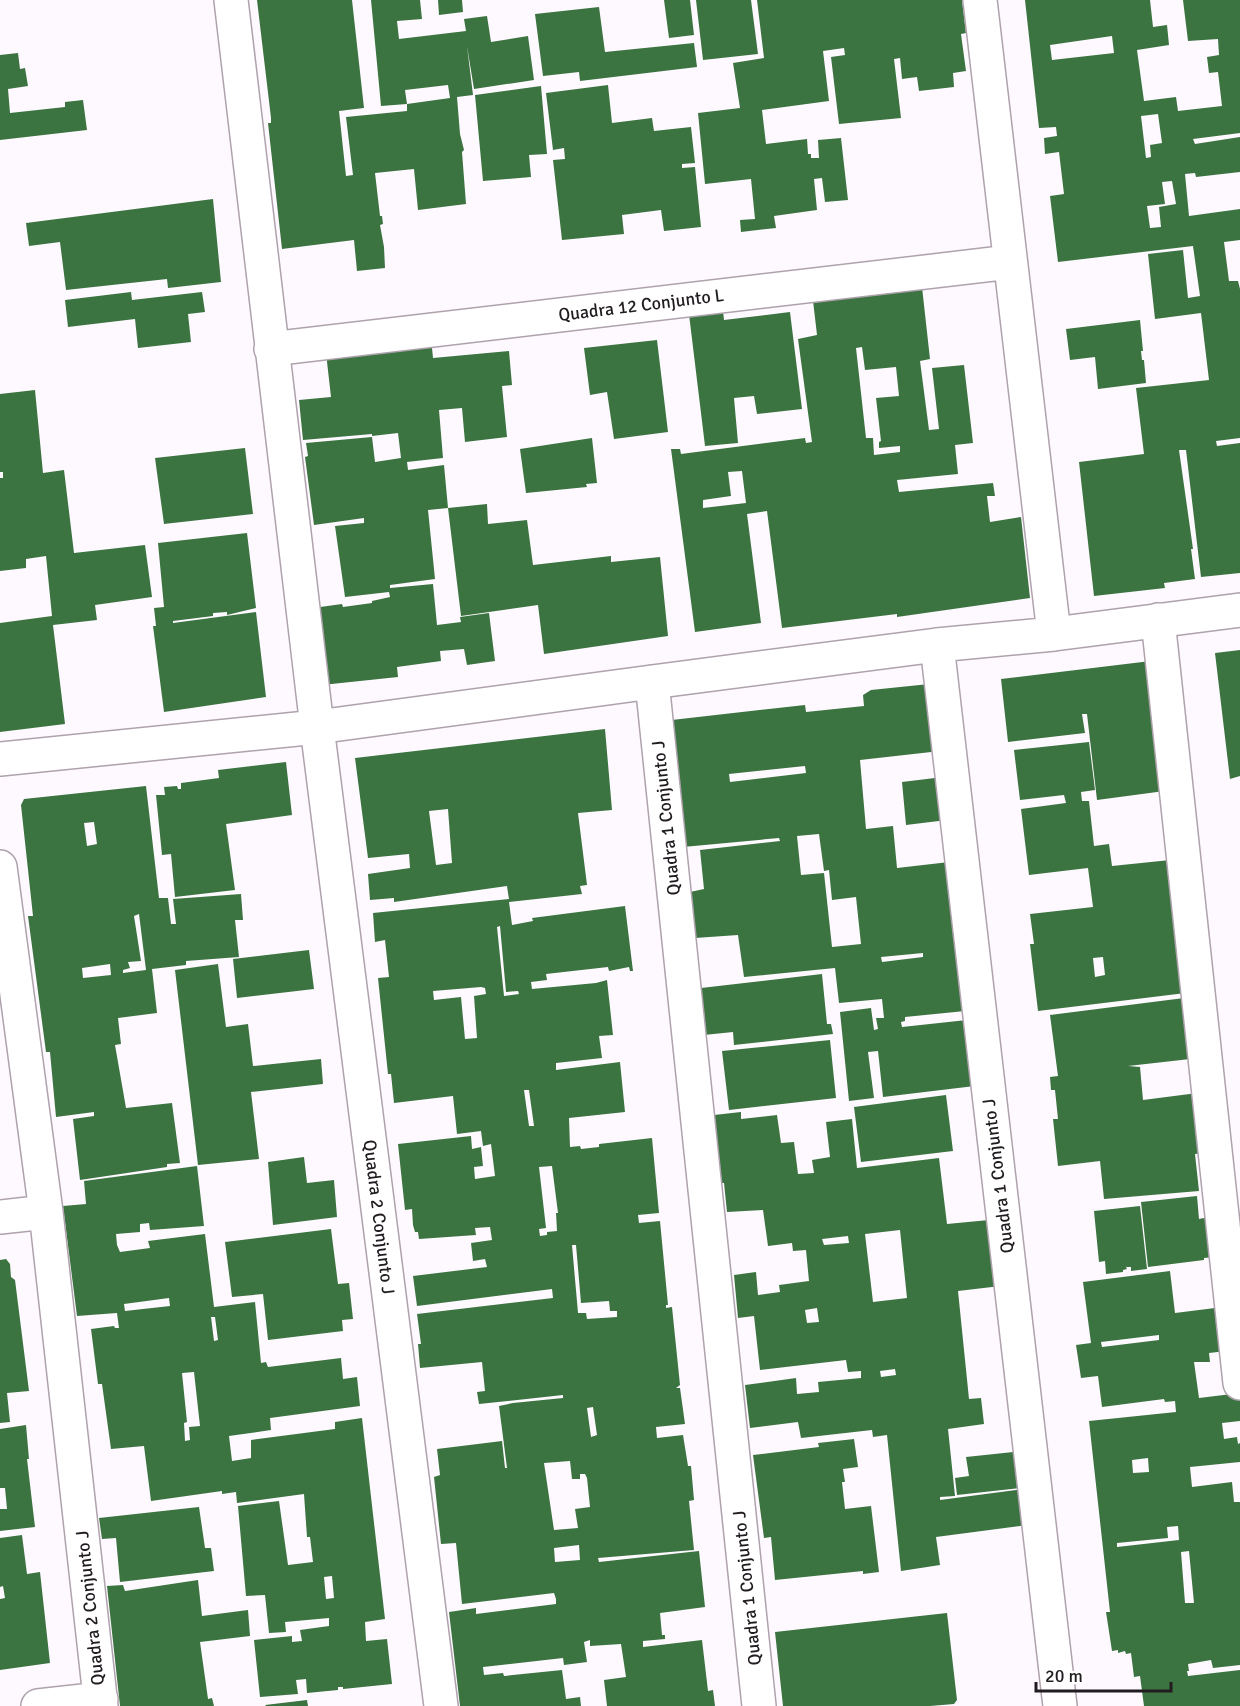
<svg xmlns="http://www.w3.org/2000/svg" width="1240" height="1706" viewBox="0 0 1240 1706" font-family="Signika,sans-serif">
	<style>
		.building { fill: #3b7341; fill-rule: evenodd }
		.lines { fill: none; stroke-linecap: round; stroke-linejoin: round }
		.minor-casing { stroke: #aea2ad; stroke-width: 36 }
		.minor { stroke: #fff; stroke-width: 33 }
		.labels { text-anchor: middle; stroke-width: 6; stroke-linejoin: round; paint-order: stroke }
		.street-label { font-size: 18px; fill: #201c20; stroke: #fff }
	</style>
	<rect width="100%" height="100%" fill="#fef9fe"/>
	<path class="building" d="M257,0h95l12,108 -25,3 7,65 7,-1 -7,-58 61,-6v-7l-26,2 -10,-106h49l2,19 -25,2 2,18 67,-8 -2,-12 23,-3 4,26 37,-6 6,44 -60,9 -7,-43 6,49 -16,2 3,37 4,16 -2,2 4,52 -48,6 -4,-41 -39,4 5,43h2l1,8 -3,1 4,22 1,21 -28,3 -3,-31 -72,9 -14,-126h3v-5zM448,85l2,13 -43,6 -2,-14z
		M438,0h24l1,12 -24,3z
		M664,0h26l4,35 -25,3z
		M696,0h55l7,54 -55,6z
		M757,0h205l4,33 -5,1 5,37 -13,2 1,14 -35,4 -2,-14 -15,2 -2,-21 -6,1 7,59 -62,6 -8,-67 14,-2 -1,-7 -21,3 6,50 -67,9 4,34 41,-5 1,15h3v4h8l-1,-18 23,-2 7,62 -23,2 -3,-24 -8,1 3,31 -43,6 2,12 -35,4 -1,-12 15,-1 -4,-40 -46,5 -7,-71 42,-5 -7,-45 31,-5z
		M1025,0h125l3,27 14,-2 2,20 -32,5 7,51 32,-4 2,14 44,-5 -4,-34 -9,1 -2,-16 12,-2 -1,-16 -30,2 -5,-41h57v133l-47,6 2,5 45,-7v35l-44,5 -1,-4 -10,1 4,42 51,-7v31l-16,2 5,39h9l2,8v149l-24,3 1,5 23,-3v130l-39,4 -15,-127h-7l14,99h-2l4,30 -31,4 1,5 -71,8 -15,-134 65,-8 -8,-66 73,-8 -8,-67 -46,6 -7,-65 35,-4 5,48 12,-2 -7,-50 -135,16 -8,-66 14,-2 -5,-42 -14,2 -1,-16 13,-2 -1,-9 -17,1zM1112,36l2,17 -62,7 -2,-15zM1158,114l4,29 -12,2 1,12 -5,1 -5,-42zM1172,181l4,23 -17,3 2,20 -11,1 -3,-22 18,-2 -3,-22z
		M599,7l6,45 89,-9 3,24 -117,14 -1,-9 -36,4 -8,-62z
		M18,53l2,16 5,-1 3,18 -20,3 2,24 55,-6v-5l18,-2 4,30 -87,10v-85z
		M608,85l4,38 40,-5 2,13 37,-4 4,36 -13,1v4l13,-1 6,60 -37,4 -3,-21 -39,5 2,19 -62,6 -9,-80 12,-1 -1,-11 -11,2 -7,-57z
		M541,86l6,68 -18,1 2,22 -48,4 -8,-86z
		M213,199l8,83 -53,6 -1,-9 -101,11 -6,-48 -31,4 -3,-23z
		M921,278l9,81 -10,2 9,69 10,-1 -7,-61 32,-3 9,78 -18,2 3,29 -61,6 2,12 94,-9 2,13h-8l3,26 31,-5 9,81 -133,19v-3l-115,14 -15,-117 -20,3 14,109 -66,9 -24,-183h9l1,5 124,-16 1,5 6,-1 -14,-103 19,-4 -5,-43zM862,347l3,23 31,-3 3,29 -23,2 5,43 -2,1v6l21,-2v6l-26,3 -1,-17h-7l-10,-90zM742,471l4,32 -43,5v-8l28,-4 -3,-24z
		M131,292l1,8 70,-8 3,20 -17,2 3,28 -53,6 -3,-29 -67,8 -3,-27z
		M722,302l2,18 66,-8 12,97 -45,5 -3,-18 -20,2 4,45 -33,3 -17,-140z
		M1140,320l3,31h-2l1,9h2l2,23 -48,6 -3,-32 -25,3 -4,-31z
		M431,338l2,20 76,-7 3,34 -10,1 5,51 -42,5 -3,-34 -23,2 4,48 -36,4 1,8 36,-5 4,43 -20,2 7,69 -45,6v3l43,-4 4,41 24,-3 -1,-5 29,-4 6,48 -28,4 -3,-16 -24,2 1,10 -44,6 1,10 -76,8 -9,-77 29,-4 1,3 29,-4v-2l18,-4 -1,-5 -44,5 -10,-71 29,-3v-5l-50,7 -9,-68 3,-1 -2,-13 66,-6 3,25 26,-4 -3,-25 -26,3v-2l-69,6 -4,-40 32,-3 -5,-44z
		M657,340l11,92 -54,7 -7,-47 -17,3 -6,-47z
		M35,390l8,83 21,-3 10,83 71,-8 7,52 -57,8 2,15 -44,5 12,99 -65,8v-109l52,-7 -6,-60 -20,3v9l-26,3v-93h3v-6h-3v-78z
		M592,438l5,45 -11,1 1,3 -61,6 -6,-44z
		M245,448l8,66 -89,10 -9,-66z
		M487,504l1,20 39,-4 6,45 78,-9v6l49,-5 8,79 -124,18 -6,-49 -77,11 -13,-108z
		M247,533l9,75 -29,7v-3l-14,1v3l-40,5v2l83,-11 10,85 -102,15 -11,-86h3l-2,-18 10,-1 -6,-64z
		M1240,650v126l-10,3 -15,-126z
		M1159,660l13,130 -75,10 -10,-86h-5l3,19 -77,9 -7,-63z
		M939,683l10,67 -89,10 6,69 27,-3 4,42 61,-7 7,150 -60,6v4l-4,1 1,5 65,-7 3,26 -3,1 3,31 12,-1 1,8 -100,12 -5,-46 -10,1 6,46 -25,3 -9,-89 31,-4 3,22 4,-1 -2,-11h8l-2,-19 -43,4 -4,-35 -91,9 -6,-42 -43,3 -5,-46 14,-3 -4,-39 80,-9 -1,-3 -96,9 -20,-126 142,-16 1,7 58,-6 -1,-11 8,-5zM805,766l1,7 -76,9 -1,-8zM819,834l5,37 5,-1 3,30 24,-3 5,47 -29,3 -8,-74 -23,2 -4,-39zM923,953v4l-41,5 -1,-5z
		M605,729l7,81 -34,3 9,72 -7,1 2,8 -73,8 3,23 21,-4 -1,-3 93,-12 8,65h-3l-1,-4 -20,4 -1,-4 -62,7 1,6 -16,2 1,7 64,-6 11,-3 6,55 -14,1 3,22 -46,5v7l64,-8 5,50 -56,6 1,29 10,-1 1,3 18,-2v-3l53,-6 7,75 -21,2 1,8 21,-2 8,84h-2v3l6,-1 8,78 -4,3h4l5,36 -29,3 1,11 26,-3 5,31h3l3,34 -5,1 5,49 -96,8 1,4 100,-11 6,56 -45,6 2,22h3v4l-22,2v6l59,-7 6,51 5,-1 2,16h-108l-3,-26 22,-3 -5,-33 -31,2v-6l-6,2 3,20 -23,3 -1,-7 -80,9 1,8 19,-2 1,3 58,-6 4,29 14,-2 1,9h-121l-11,-94 27,-4v6l80,-10v-5l-2,-6 -92,11 -6,-61 -15,1 -7,-67 6,-2 -3,-26 65,-8 3,27h2l-8,-62 14,-3 50,-5v-3l-84,9 -2,-12 8,-1 -3,-29 -62,6 -2,-24h3l-4,-30 136,-16 -1,-9 -135,17 -4,-30 74,-9 -2,-8 -12,2 -2,-18 21,-3 -2,-13 -15,1 1,7 -57,4 -1,-7h-3l-2,-7 -1,-16 -7,1 -7,-66 73,-8 1,13 9,-2 2,19 -9,1 1,12 20,-3 -4,-32 -8,2 -2,-15 -24,3 -4,-38 -59,7 -3,-29h-3l-10,-96 11,-1 -4,-37 -10,2 -2,-29 136,-14 -1,-6 -1,-7 -113,16v-4l-24,2 -2,-26 42,-6 -1,-14 -41,4 -13,-100zM448,809l4,54 -16,2 -7,-54zM500,926l6,66 12,-1 1,3 -15,2 -7,-69zM481,987l4,1 1,6 -12,2 3,42 -12,1 -4,-42 -27,3 -1,-9zM524,1090h5l5,36h-5zM552,1166l6,47h-2l1,18 -10,1v3l-7,1 -1,-7 7,-1 -7,-61zM572,1245h4l5,58 28,-2 1,10h7v6l-30,2 -1,-6h-8zM593,1407l4,28 -6,2 -4,-29zM570,1461l2,18h8v-5h5l2,4 3,29 -15,2 3,19 -24,2 -10,-67zM579,1545l1,15 -25,2 -1,-14z
		M1089,742l6,48 -14,2 1,9h7l5,45 15,-2 3,22 68,-7 22,132 -164,20 -8,-67h4l-4,-30 63,-7 -5,-39 -59,7 -8,-66 45,-6 -2,-8 -44,5 -6,-50zM1103,957l2,18 -10,2 -2,-19z
		M286,762l6,53 -66,9 9,66 -60,7 -4,-43 -9,1 -6,-60h9l-1,-8 13,-1 1,3h3v-6l38,-5 -1,-8z
		M943,777l4,43 -41,5 -4,-43z
		M146,786l13,112h9l3,26h5l-3,-25 68,-5 2,26h-8l4,37 -53,4v4l-34,4 5,44 -39,5 3,26 -6,1 11,63 46,-5 8,60 -13,1v3l-87,13 -7,-61 21,-3v-4l-38,5 -6,-65h-4l-18,-136h5l-12,-111 3,-6zM94,822l3,22 -10,2 -3,-23zM139,914l7,56 -23,3v-3l7,-2 -2,-6 13,-1 -7,-45zM110,964l1,11 -28,3 -1,-10z
		M309,950l5,39 -77,9 -4,-39z
		M218,964l8,63 22,-3 5,42 68,-7 2,25 -72,8 8,67 -61,6 -23,-195z
		M822,974l5,50h4l2,10 -99,11 -1,-13 -29,3 -3,-47z
		M1192,997l7,61 -71,8 12,1 3,33 70,-9v61l-18,2 4,37 -95,8 -4,-38 -42,5 -5,-47h5l-3,-29h-4l-1,-13 8,-1 -8,-61z
		M830,1040l6,58 -107,12 -7,-59z
		M946,1095l7,56 -92,11 -7,-55z
		M741,1112v7l36,-4 4,28 13,-1 4,32 16,-1 -2,-13 18,-3 -4,-35 26,-3 5,49 82,-10 8,66 42,-4 20,65 -51,6 11,108 12,-1 3,26 -36,5 7,67 -15,1v3l83,-11 5,36 -92,12 4,28 -39,6 -14,-136 -14,2 -1,-7 -71,8 -3,-16 -48,6 -5,-43 51,-7 1,16 22,-2 -1,-10 43,-4v-7l-13,1 -2,-12 -86,10 -6,-54 -16,2 -4,-43 22,-3 2,23 22,-3 -1,-7 30,-4 -3,-31 -13,1 -1,-8 -24,3 -5,-36 -36,2 -3,-29h-4l-6,-68zM900,1230l7,68 -34,4 -8,-68zM848,1236l1,7 -25,2 -2,-6zM817,1308l2,14 -12,1 -2,-13zM895,1369l1,6 -15,2 -1,-6z
		M304,1157l3,26 27,-3 3,37 -64,8 -5,-63z
		M197,1166l7,60 -54,4 -1,-7 -9,1v8l-24,2 1,11 3,7 30,-4 -2,-7 57,-7 9,73 41,-5 6,61 5,-1 2,5 73,-9 2,21 14,-2 3,29 -90,12 1,12 -42,6 3,25 19,-3v-18l84,-11v-7l27,-4 23,201 -20,3 1,19 21,-2 5,45 -49,5v-2h-5v3l-31,3 -1,-14 -10,1 2,14 -38,3 -6,-57 38,-4v6l10,-1 -2,-11 29,-4v-8l-44,4 1,10 -17,1 -4,-38 -19,1 -8,-90 41,-5 9,64 25,-3 -3,-25h-3l-3,-43 -67,9 -1,-11 -14,2v-3l-71,10 -7,-55 -33,3 -9,-65h-4l-7,-55 23,-3 1,2h4l-2,-15 -40,3 -14,-110 23,-2 -2,-23zM169,1298l1,8 -45,5 -1,-7zM211,1317h4l3,23 -4,1zM194,1372l6,54 -11,1 1,13 -5,1 -1,-18 3,-1 -5,-49zM332,1576l2,22 -8,1 -2,-22z
		M1197,1196l2,23 10,-2 5,40 -10,1v2l-56,7 -7,-65z
		M1140,1206l7,63 -16,2v-4h-5l1,2 -4,1v2l-17,2 -1,-13 -6,1 -5,-51z
		M331,1229l7,55 11,-1 4,36 -11,1 1,11 -75,9 -5,-46 -31,3 -7,-55z
		M6,1259l4,5 1,13 4,3 14,111 -22,2 3,29 -10,1v-163z
		M1170,1271l5,42 56,-7 4,44 -26,3 1,9h-16l5,36 41,-5v28l-18,2 2,16 13,-2 1,7 2,-1v19l-50,5 2,20 40,-5 2,20h6v163l-27,3 -2,-8 -23,4 1,7h-2l1,5 52,-6v36h-96l-4,-30 -6,1 -3,-24 -5,1 -1,-3 -7,2v-3l-6,1 -6,-39h4l-21,-191 87,-9 -1,-11 -10,1 -1,-3 -62,8 -4,-31 -17,2 -5,-33 15,-2 -8,-61zM1159,1335v5l-57,7 -1,-5zM1148,1458l1,14 -16,1 -1,-13zM1178,1526l1,14 -62,7v-4l51,-5 -1,-11zM1189,1551l5,52h-9l-4,-51z
		M26,1425l3,34h-2l8,68 -35,4v-22h7l-2,-21h-5v-59z
		M854,1439l4,28 -15,2 2,13h-3l3,27 26,-3 8,66 -16,2v-3l-88,9 -4,-43 -7,1 -11,-83 66,-8 -1,-4z
		M1024,1451l4,36 -71,8 -2,-17 14,-2 -3,-19z
		M199,1507l6,41h6l3,23 -94,11 -4,-44 -14,1 -3,-21z
		M22,1535l5,39 13,-2 10,91 -50,7v-71l5,-1 -2,-12 -3,1v-49z
		M198,1580l4,36 46,-6 2,26 -50,6 8,57 4,-1 2,8h-94l-13,-120 16,-1 2,6z
		M947,1613l10,87 -3,4 -24,2h-147l-8,-74z
		M307,1700l1,6h-42l-1,-1z"/>
	<g class="lines">
		<g class="minor-casing">
			<path id="minor" d="M231,0l86,727 124,979
				M980,0l74,634
				M271,349l739,-87
				M1158,620l82,763
				M937,645l123,1061
				M652,682l107,1024
				M0,759l317,-32 335,-45 285,-37 117,-11 186,-24
				M0,867l46,345 55,494
				M0,1217l46,-5
				M38,1706l63,-7"/>
		</g>
		<use href="#minor" class="minor"/>
	</g>
	<g class="labels">
		<g class="street-label">
			<text transform="translate(641 305) rotate(-7)" y="6">Quadra 12 Conjunto L</text>
			<text transform="translate(666 818) rotate(-96)" y="6">Quadra 1 Conjunto J</text>
			<text transform="translate(998 1176) rotate(-97)" y="6">Quadra 1 Conjunto J</text>
			<text transform="translate(379 1217) rotate(83)" y="6">Quadra 2 Conjunto J</text>
			<text transform="translate(747 1588) rotate(-96)" y="6">Quadra 1 Conjunto J</text>
			<text transform="translate(90 1608) rotate(-96)" y="6">Quadra 2 Conjunto J</text>
		</g>
	</g>
	<path d="M1036 1682v9h135v-9" fill="none" stroke="#201c20" stroke-width="3"/>
	<text x="1045" y="1682" font-size="18" fill="#201c20" stroke="#ffffff" stroke-width="4.5" paint-order="stroke">20 m</text>
</svg>
